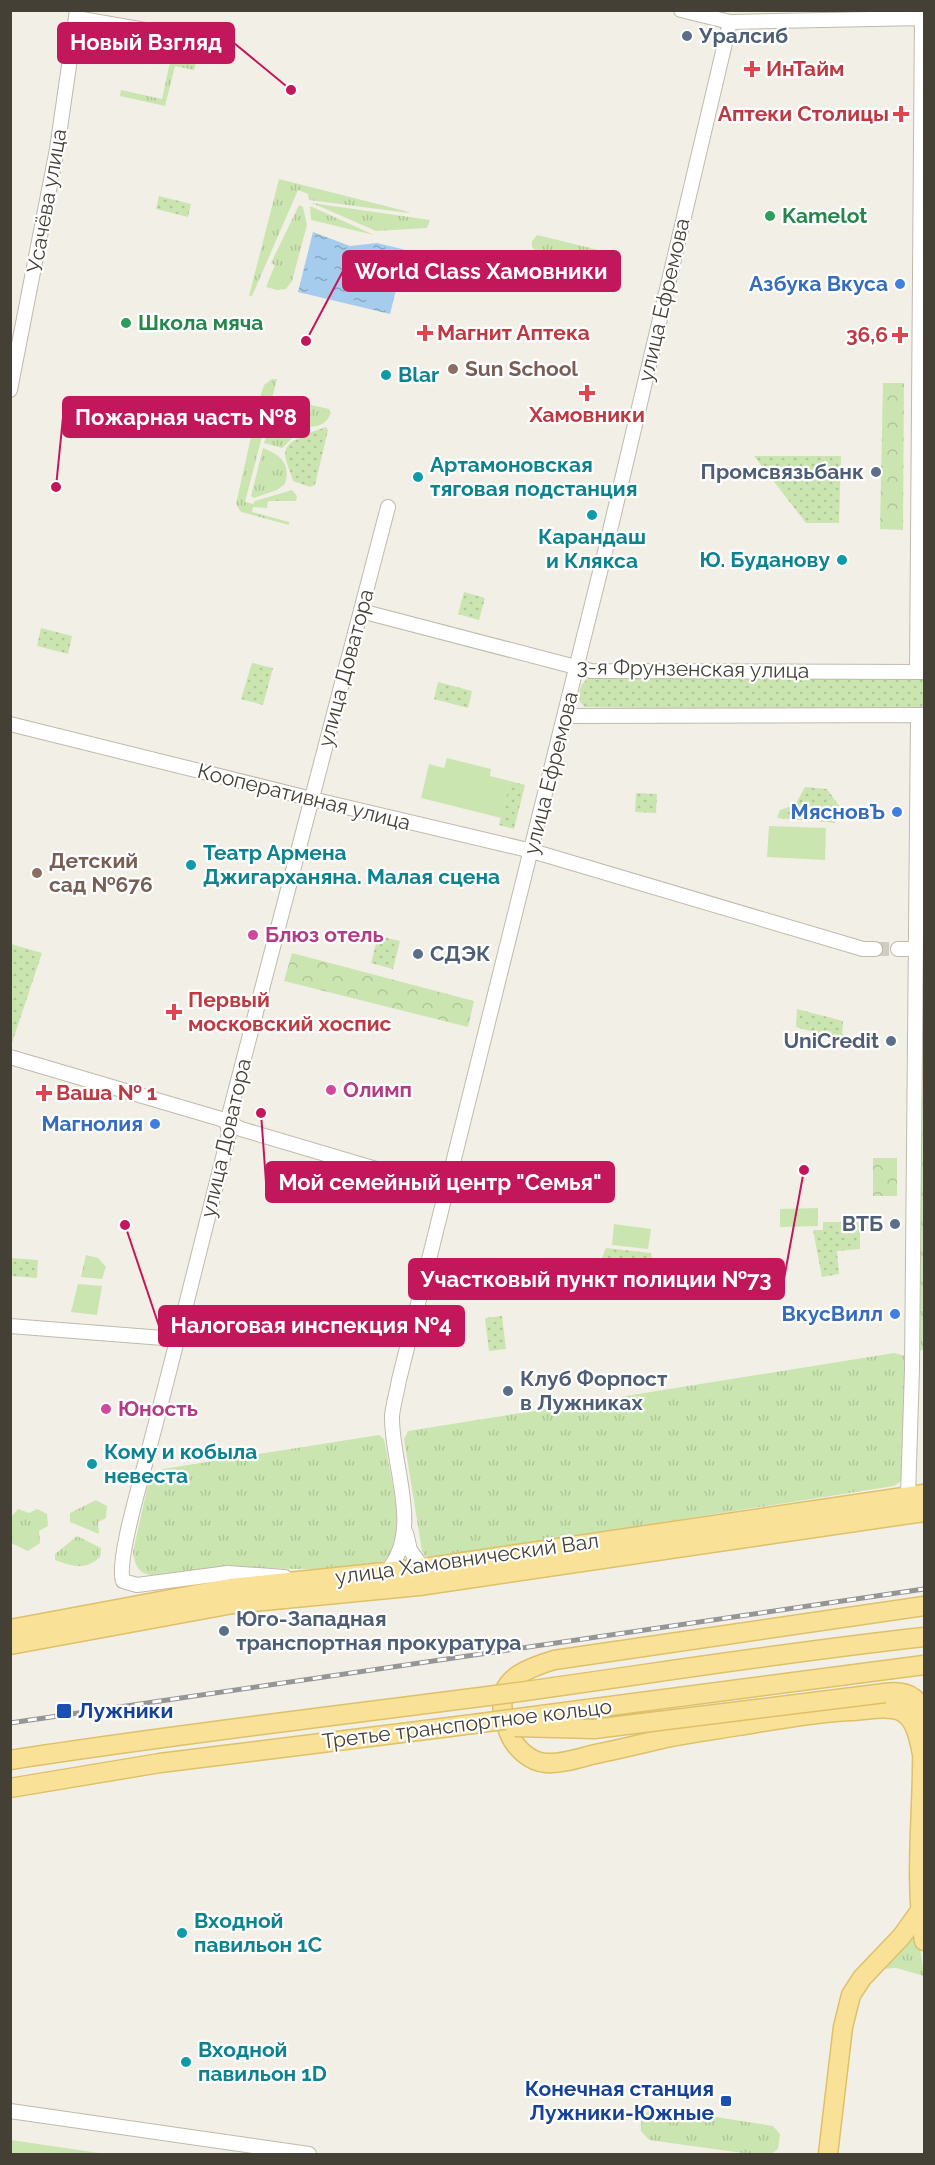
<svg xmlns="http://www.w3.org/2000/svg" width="935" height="2165" viewBox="0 0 935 2165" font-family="Raleway,sans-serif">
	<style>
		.grass { fill: url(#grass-tufts) }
		.forest { fill: url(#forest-crowns) }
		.park { fill: url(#park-dots) }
		.garden { fill: #cbe5b1 }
		.water { fill: url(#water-ripples) }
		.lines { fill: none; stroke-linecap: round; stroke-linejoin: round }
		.minor-tunnel { stroke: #cfccc3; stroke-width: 14; stroke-dasharray: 14 7; stroke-linecap: butt }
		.minor-casing { stroke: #c0baac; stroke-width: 16 }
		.major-casing { stroke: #dec069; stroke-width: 21 }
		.minor { stroke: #fff; stroke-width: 14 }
		.major { stroke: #f9e298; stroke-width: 18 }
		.rail-casing { stroke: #959595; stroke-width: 5 }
		.rail { stroke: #fff; stroke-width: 3; stroke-dasharray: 9; stroke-linecap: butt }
		.major-bridge-casing { stroke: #dec069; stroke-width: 21; stroke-linecap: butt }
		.major-bridge { stroke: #f9e298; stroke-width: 18 }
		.service-dot { fill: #5c6f8a; stroke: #fff; stroke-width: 2 }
		.health-dot { fill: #e0444e; stroke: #fff; stroke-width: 2 }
		.leisure-dot { fill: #2e9e5b; stroke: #fff; stroke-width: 2 }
		.shop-dot { fill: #3f7fe0; stroke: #fff; stroke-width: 2 }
		.education-dot { fill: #8d6e63; stroke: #fff; stroke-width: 2 }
		.culture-dot { fill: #0f9aa8; stroke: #fff; stroke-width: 2 }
		.hotel-dot { fill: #d1479c; stroke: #fff; stroke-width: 2 }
		.transit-dot { fill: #1a4fb4; stroke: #fff; stroke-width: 2 }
		.labels { text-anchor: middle; stroke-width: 4.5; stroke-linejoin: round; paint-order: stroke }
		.service-label { font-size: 21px; font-weight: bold; fill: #4e5e75; stroke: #fff; text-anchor: start }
		.health-label { font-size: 21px; font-weight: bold; fill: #be3a42; stroke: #fff; text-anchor: start }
		.street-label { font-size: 21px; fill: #454036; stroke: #fff }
		.leisure-label { font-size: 21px; font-weight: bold; fill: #27864d; stroke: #fff; text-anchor: start }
		.shop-label { font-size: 21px; font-weight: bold; fill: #366cbe; stroke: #fff; text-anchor: end }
		.education-label { font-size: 21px; font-weight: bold; fill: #785e54; stroke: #fff; text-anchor: start }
		.culture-label { font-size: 21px; font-weight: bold; fill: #0d838f; stroke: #fff; text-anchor: start }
		.hotel-label { font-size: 21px; font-weight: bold; fill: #b23c85; stroke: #fff; text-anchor: start }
		.transit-label { font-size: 21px; font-weight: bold; fill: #164399; stroke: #fff; text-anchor: start }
		.leader { fill: none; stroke: #c2185b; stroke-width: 2 }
		.callout-dot { fill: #c2185b; stroke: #fff; stroke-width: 2 }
		.callout { fill: #c2185b; stroke: #c2185b; stroke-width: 2 }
		.callout-label { font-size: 22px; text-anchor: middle; font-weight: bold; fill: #fff }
	</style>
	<defs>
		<pattern id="grass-tufts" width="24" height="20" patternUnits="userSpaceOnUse" patternTransform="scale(1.5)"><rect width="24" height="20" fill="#cbe5b1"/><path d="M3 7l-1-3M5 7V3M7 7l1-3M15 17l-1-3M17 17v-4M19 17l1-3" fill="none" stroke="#b0c699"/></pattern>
		<pattern id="forest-crowns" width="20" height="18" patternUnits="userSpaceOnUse" patternTransform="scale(1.5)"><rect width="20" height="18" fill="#cbe5b1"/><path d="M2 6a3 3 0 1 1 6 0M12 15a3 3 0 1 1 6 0" fill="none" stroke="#b0c699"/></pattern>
		<pattern id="park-dots" width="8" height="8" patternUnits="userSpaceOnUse" patternTransform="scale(1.5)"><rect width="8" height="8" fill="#cbe5b1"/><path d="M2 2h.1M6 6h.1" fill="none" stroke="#b0c699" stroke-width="1.8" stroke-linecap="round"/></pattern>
		<pattern id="water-ripples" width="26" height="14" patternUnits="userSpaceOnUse" patternTransform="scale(1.5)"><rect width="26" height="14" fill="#a5cced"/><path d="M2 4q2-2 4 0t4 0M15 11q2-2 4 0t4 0" fill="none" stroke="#88a7c1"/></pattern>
	</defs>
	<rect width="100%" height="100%" fill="#f2efe6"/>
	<path class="grass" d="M173,43c11,2 24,1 25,14h-2l-1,3 2,1 -3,9 -19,-4 -10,40 -45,-10 1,-6 41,9 11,-51 -3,-2z
		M279,179l130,33v1l-100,-13 -1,-6 -10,-4 -46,106h-3z
		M312,203l118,17 -3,8 -51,3z
		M299,205l4,2 4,18 -15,56 -6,8 -9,1 -11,-3 9,-22 -4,-2z
		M310,206l64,29 -63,-15z
		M537,235l70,17 -4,15 -68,-17 -3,-3v-6z
		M272,379h5l-32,123 8,2 2,-3 37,-11 5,6 -1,5h-28l-1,7 -14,-1 -1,5 37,10v3l-48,-13 -5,-8 23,-103 5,-16z
		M302,403l27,6 2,4c-5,11 -10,13 -22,14l-4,-3 -4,-18z
		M296,405c7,18 1,31 -14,43l-18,-5c6,-18 12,-34 32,-38z
		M263,448c18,7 28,16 22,36l-8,6 -23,8 -3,-2z
		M924,722v626l-6,5z
		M86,1255l12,3 8,9 -4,12 -21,-2z
		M894,1353l12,3v112l-5,13 -7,5 -460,72 -9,-2 -3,-5 -18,-112 4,-8z
		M379,1435l5,4 16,84 -9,36c-62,19 -126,4 -189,11 -13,2 -49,10 -60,2 -6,-4 -8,-13 -9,-20l15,-68 7,-11 8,-4z
		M96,1500l11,6 -1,12 -8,4 1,12 -29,-12v-9z
		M18,1509l11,4 8,-4 10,5 1,12 -9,5 1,12 -12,8 -17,-8v-26z
		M77,1536l24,12 -1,9c-15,14 -28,9 -45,3v-6z
		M917,1925l7,51 -28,-8 -15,1z
		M658,2108l115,18 7,8 -2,15 -7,5h-21l-101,-14 -8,-9c-1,-13 4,-22 17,-23z"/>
	<path class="forest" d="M883,383h21l-1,147 -23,-1z
		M292,953l182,48 -6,26 -184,-46z
		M873,1158h24v38h-24z"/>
	<path class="park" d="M159,196l32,8 -3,13 -32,-8z
		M326,427l2,3 -13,55 -5,2 -17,-6c-2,-8 -8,-20 -8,-28 1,-14 30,-22 41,-26z
		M754,456h87l-2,67h-33z
		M464,592l21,6 -6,22 -21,-6z
		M41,628l31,8 -4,18 -31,-8z
		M252,663l21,5 -10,37 -22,-6z
		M592,676l332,4v28l-221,1 -118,-2 -5,-5c-2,-13 1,-20 12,-26z
		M438,682l34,9 -4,17 -34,-9z
		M510,781l15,4 -11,44 -15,-4z
		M805,787l22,2 13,18 -5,16 -58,-5 3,-8 15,-5z
		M636,793l21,1 -1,19 -21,-1z
		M378,936l22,5 -7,28 -22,-6z
		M11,944l31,9 -30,90h-2z
		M797,1009l46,12 -1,19 -46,-13z
		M823,1222h37v27l-23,2 2,23 -17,3 -9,-47h10z
		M606,1248l45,5 4,22 -18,4 1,11 -41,8 -2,-23z
		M11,1258l27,2 -1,18 -26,-2z
		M502,1316l4,33 -17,2 -4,-33z"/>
	<path class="garden" d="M447,758l44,11 -1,7 20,5 -9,37 -80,-20 8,-34 15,4z
		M769,826l57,2 -1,32 -58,-3z
		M818,1208v18l-38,1v-18z
		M614,1224l37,5 -3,20 -36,-4z
		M78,1284l24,2 -5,29 -26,-3z
		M10,2140h1l95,14h-95z"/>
	<path class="water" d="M313,232l37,14 27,-3 29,7 -16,64 -92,-22z"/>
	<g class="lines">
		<path class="minor-tunnel" d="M875,949h23"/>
		<g class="minor-casing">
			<path id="minor" d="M681,10l49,12 192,-4
				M76,18l126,22
				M10,390l47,-241 20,-139
				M361,611l230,60 333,1
				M917,672l5,-662
				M565,716l359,-1
				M10,724l302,75 220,52 331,98h12
				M898,949h18
				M10,1057l211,62 20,10 206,61
				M10,1326l166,13
				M908,1496l4,-127 6,-654
				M406,1533l4,17 13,18
				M386,1572c38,-40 5,-107 6,-156 1,-11 5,-24 7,-36l205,-824 126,-534
				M285,1577l-57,-4 -91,12 -14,-4c-7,-20 19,-104 25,-128 28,-106 54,-213 81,-319l-2,-11 161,-616
				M10,2111l299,43"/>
		</g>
		<g class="major-casing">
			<path id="major" d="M10,1629l220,-41 193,-20 501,-74
				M10,1645l223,-41 186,-18 505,-74
				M885,1693c13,-2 29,-1 35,14 4,14 2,50 2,65 -1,56 -7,114 2,169
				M922,1754c-3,-14 -6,-36 -22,-43 -13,-6 -36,0 -50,0 -38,2 -75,9 -112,15 -24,4 -49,7 -72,12 -25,6 -50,12 -75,17 -14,4 -31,9 -45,8 -16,-1 -31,-15 -37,-30 -19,-47 3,-60 45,-73l370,-54
				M10,1788l150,-25 290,-36
				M828,2154l15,-127 8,-32 11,-17 40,-42 17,-24"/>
		</g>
		<use href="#minor" class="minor"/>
		<use href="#major" class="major"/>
		<g class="rail-casing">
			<path id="rail" d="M10,1723l914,-134"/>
		</g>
		<use href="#rail" class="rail"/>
		<g class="major-bridge-casing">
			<path id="major-bridge" d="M450,1727l474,-62
				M515,1727l79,2 291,-36
				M10,1760c167,-26 334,-45 501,-67 138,-19 275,-41 413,-56"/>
		</g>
		<use href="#major-bridge" class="major-bridge"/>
	</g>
	<g class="service-dot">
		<circle cx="687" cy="36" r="6"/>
		<circle cx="876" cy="472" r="6"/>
		<circle cx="418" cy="954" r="6"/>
		<circle cx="891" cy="1041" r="6"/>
		<circle cx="895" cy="1224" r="6"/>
		<circle cx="508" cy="1391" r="6"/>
		<circle cx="224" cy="1631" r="6"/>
	</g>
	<g class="health-dot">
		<path d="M749 60h6v6h6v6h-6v6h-6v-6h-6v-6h6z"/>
		<path d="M898 105h6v6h6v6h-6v6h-6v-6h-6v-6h6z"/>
		<path d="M422 324h6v6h6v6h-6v6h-6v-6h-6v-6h6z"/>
		<path d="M897 326h6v6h6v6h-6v6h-6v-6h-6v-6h6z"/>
		<path d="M584 384h6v6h6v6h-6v6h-6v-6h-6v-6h6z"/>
		<path d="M171 1003h6v6h6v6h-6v6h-6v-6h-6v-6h6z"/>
		<path d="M41 1084h6v6h6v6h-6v6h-6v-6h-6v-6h6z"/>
	</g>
	<g class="leisure-dot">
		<circle cx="770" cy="216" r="6"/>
		<circle cx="126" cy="323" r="6"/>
	</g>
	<g class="shop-dot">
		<circle cx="900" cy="284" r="6"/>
		<circle cx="897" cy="812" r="6"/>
		<circle cx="155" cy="1124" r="6"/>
		<circle cx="895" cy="1314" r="6"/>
	</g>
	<g class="education-dot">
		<circle cx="453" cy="369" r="6"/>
		<circle cx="37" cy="873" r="6"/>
	</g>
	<g class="culture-dot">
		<circle cx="386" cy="375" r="6"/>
		<circle cx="418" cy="477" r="6"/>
		<circle cx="592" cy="515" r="6"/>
		<circle cx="842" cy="560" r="6"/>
		<circle cx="191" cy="865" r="6"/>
		<circle cx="92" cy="1464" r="6"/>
		<circle cx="182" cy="1933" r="6"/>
		<circle cx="186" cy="2062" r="6"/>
	</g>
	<g class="hotel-dot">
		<circle cx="253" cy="935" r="6"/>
		<circle cx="331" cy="1090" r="6"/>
		<circle cx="106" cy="1409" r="6"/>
	</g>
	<g class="transit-dot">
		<rect x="56" y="1703" width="16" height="16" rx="3"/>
		<rect x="720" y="2095" width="12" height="12" rx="3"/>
	</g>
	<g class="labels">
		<g class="service-label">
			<text x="699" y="43">Уралсиб</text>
			<text x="864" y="479" text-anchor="end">Промсвязьбанк</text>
			<text x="430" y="961">СДЭК</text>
			<text x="879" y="1048" text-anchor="end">UniCredit</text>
			<text x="883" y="1231" text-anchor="end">ВТБ</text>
			<text x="520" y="1386">Клуб Форпост<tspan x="520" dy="24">в Лужниках</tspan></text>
			<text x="236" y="1626">Юго-Западная<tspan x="236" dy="24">транспортная прокуратура</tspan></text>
		</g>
		<g class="health-label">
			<text x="766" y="76">ИнТайм</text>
			<text x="889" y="121" text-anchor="end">Аптеки Столицы</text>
			<text x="437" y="340">Магнит Аптека</text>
			<text x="888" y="342" text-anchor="end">36,6</text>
			<text x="587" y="422" text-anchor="middle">Хамовники</text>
			<text x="188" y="1007">Первый<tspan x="188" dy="24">московский хоспис</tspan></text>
			<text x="56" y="1100">Ваша № 1</text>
		</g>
		<g class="street-label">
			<text transform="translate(47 201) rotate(-80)" y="7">Усачёва улица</text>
			<text transform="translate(664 300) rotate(-77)" y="7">улица Ефремова</text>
			<text transform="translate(346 668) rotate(-75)" y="7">улица Доватора</text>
			<text transform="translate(693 669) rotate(1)" y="7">3-я Фрунзенская улица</text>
			<text transform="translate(551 773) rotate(-76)" y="7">улица Ефремова</text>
			<text transform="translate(304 797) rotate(14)" y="7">Кооперативная улица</text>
			<text transform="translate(226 1138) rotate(-77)" y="7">улица Доватора</text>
			<text transform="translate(467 1559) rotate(-8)" y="7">улица Хамовнический Вал</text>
			<text transform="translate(467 1724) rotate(-7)" y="7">Третье транспортное кольцо</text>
		</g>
		<g class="leisure-label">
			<text x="782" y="223">Kamelot</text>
			<text x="138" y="330">Школа мяча</text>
		</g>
		<g class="shop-label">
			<text x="888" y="291">Азбука Вкуса</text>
			<text x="885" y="819">МясновЪ</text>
			<text x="143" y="1131">Магнолия</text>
			<text x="883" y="1321">ВкусВилл</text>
		</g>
		<g class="education-label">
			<text x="465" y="376">Sun School</text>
			<text x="49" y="868">Детский<tspan x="49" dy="24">сад №676</tspan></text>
		</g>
		<g class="culture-label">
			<text x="398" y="382">Blar</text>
			<text x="430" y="472">Артамоновская<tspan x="430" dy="24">тяговая подстанция</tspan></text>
			<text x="592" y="544" text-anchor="middle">Карандаш<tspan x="592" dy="24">и Клякса</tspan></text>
			<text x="830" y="567" text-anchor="end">Ю. Буданову</text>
			<text x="203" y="860">Театр Армена<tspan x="203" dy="24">Джигарханяна. Малая сцена</tspan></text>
			<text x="104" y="1459">Кому и кобыла<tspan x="104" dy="24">невеста</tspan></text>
			<text x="194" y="1928">Входной<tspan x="194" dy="24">павильон 1C</tspan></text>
			<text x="198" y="2057">Входной<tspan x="198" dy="24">павильон 1D</tspan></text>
		</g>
		<g class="hotel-label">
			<text x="265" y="942">Блюз отель</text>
			<text x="343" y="1097">Олимп</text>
			<text x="118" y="1416">Юность</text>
		</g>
		<g class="transit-label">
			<text x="78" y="1718">Лужники</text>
			<text x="714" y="2096" text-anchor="end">Конечная станция<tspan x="714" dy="24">Лужники-Южные</tspan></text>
		</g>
	</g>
	<path class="leader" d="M291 90L234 43M306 341L343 271M56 487L63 417M261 1113L266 1182M804 1170L784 1279M125 1225L159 1326"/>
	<g class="callout-dot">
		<circle cx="291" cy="90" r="6"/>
		<circle cx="306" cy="341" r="6"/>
		<circle cx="56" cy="487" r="6"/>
		<circle cx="261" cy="1113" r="6"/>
		<circle cx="804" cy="1170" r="6"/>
		<circle cx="125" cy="1225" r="6"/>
	</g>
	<g class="callout">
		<rect x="58" y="23" width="176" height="40" rx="6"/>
		<rect x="343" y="251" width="277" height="40" rx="6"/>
		<rect x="63" y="397" width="246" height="40" rx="6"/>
		<rect x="266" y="1162" width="348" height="40" rx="6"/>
		<rect x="409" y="1259" width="375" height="40" rx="6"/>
		<rect x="159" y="1306" width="305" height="40" rx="6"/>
	</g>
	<g class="callout-label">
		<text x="146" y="50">Новый Взгляд</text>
		<text x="481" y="279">World Class Хамовники</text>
		<text x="186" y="425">Пожарная часть №8</text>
		<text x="440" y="1190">Мой семейный центр "Семья"</text>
		<text x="596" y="1287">Участковый пункт полиции №73</text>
		<text x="311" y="1333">Налоговая инспекция №4</text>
	</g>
	<rect width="935" height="2165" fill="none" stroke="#454036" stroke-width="24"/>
</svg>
